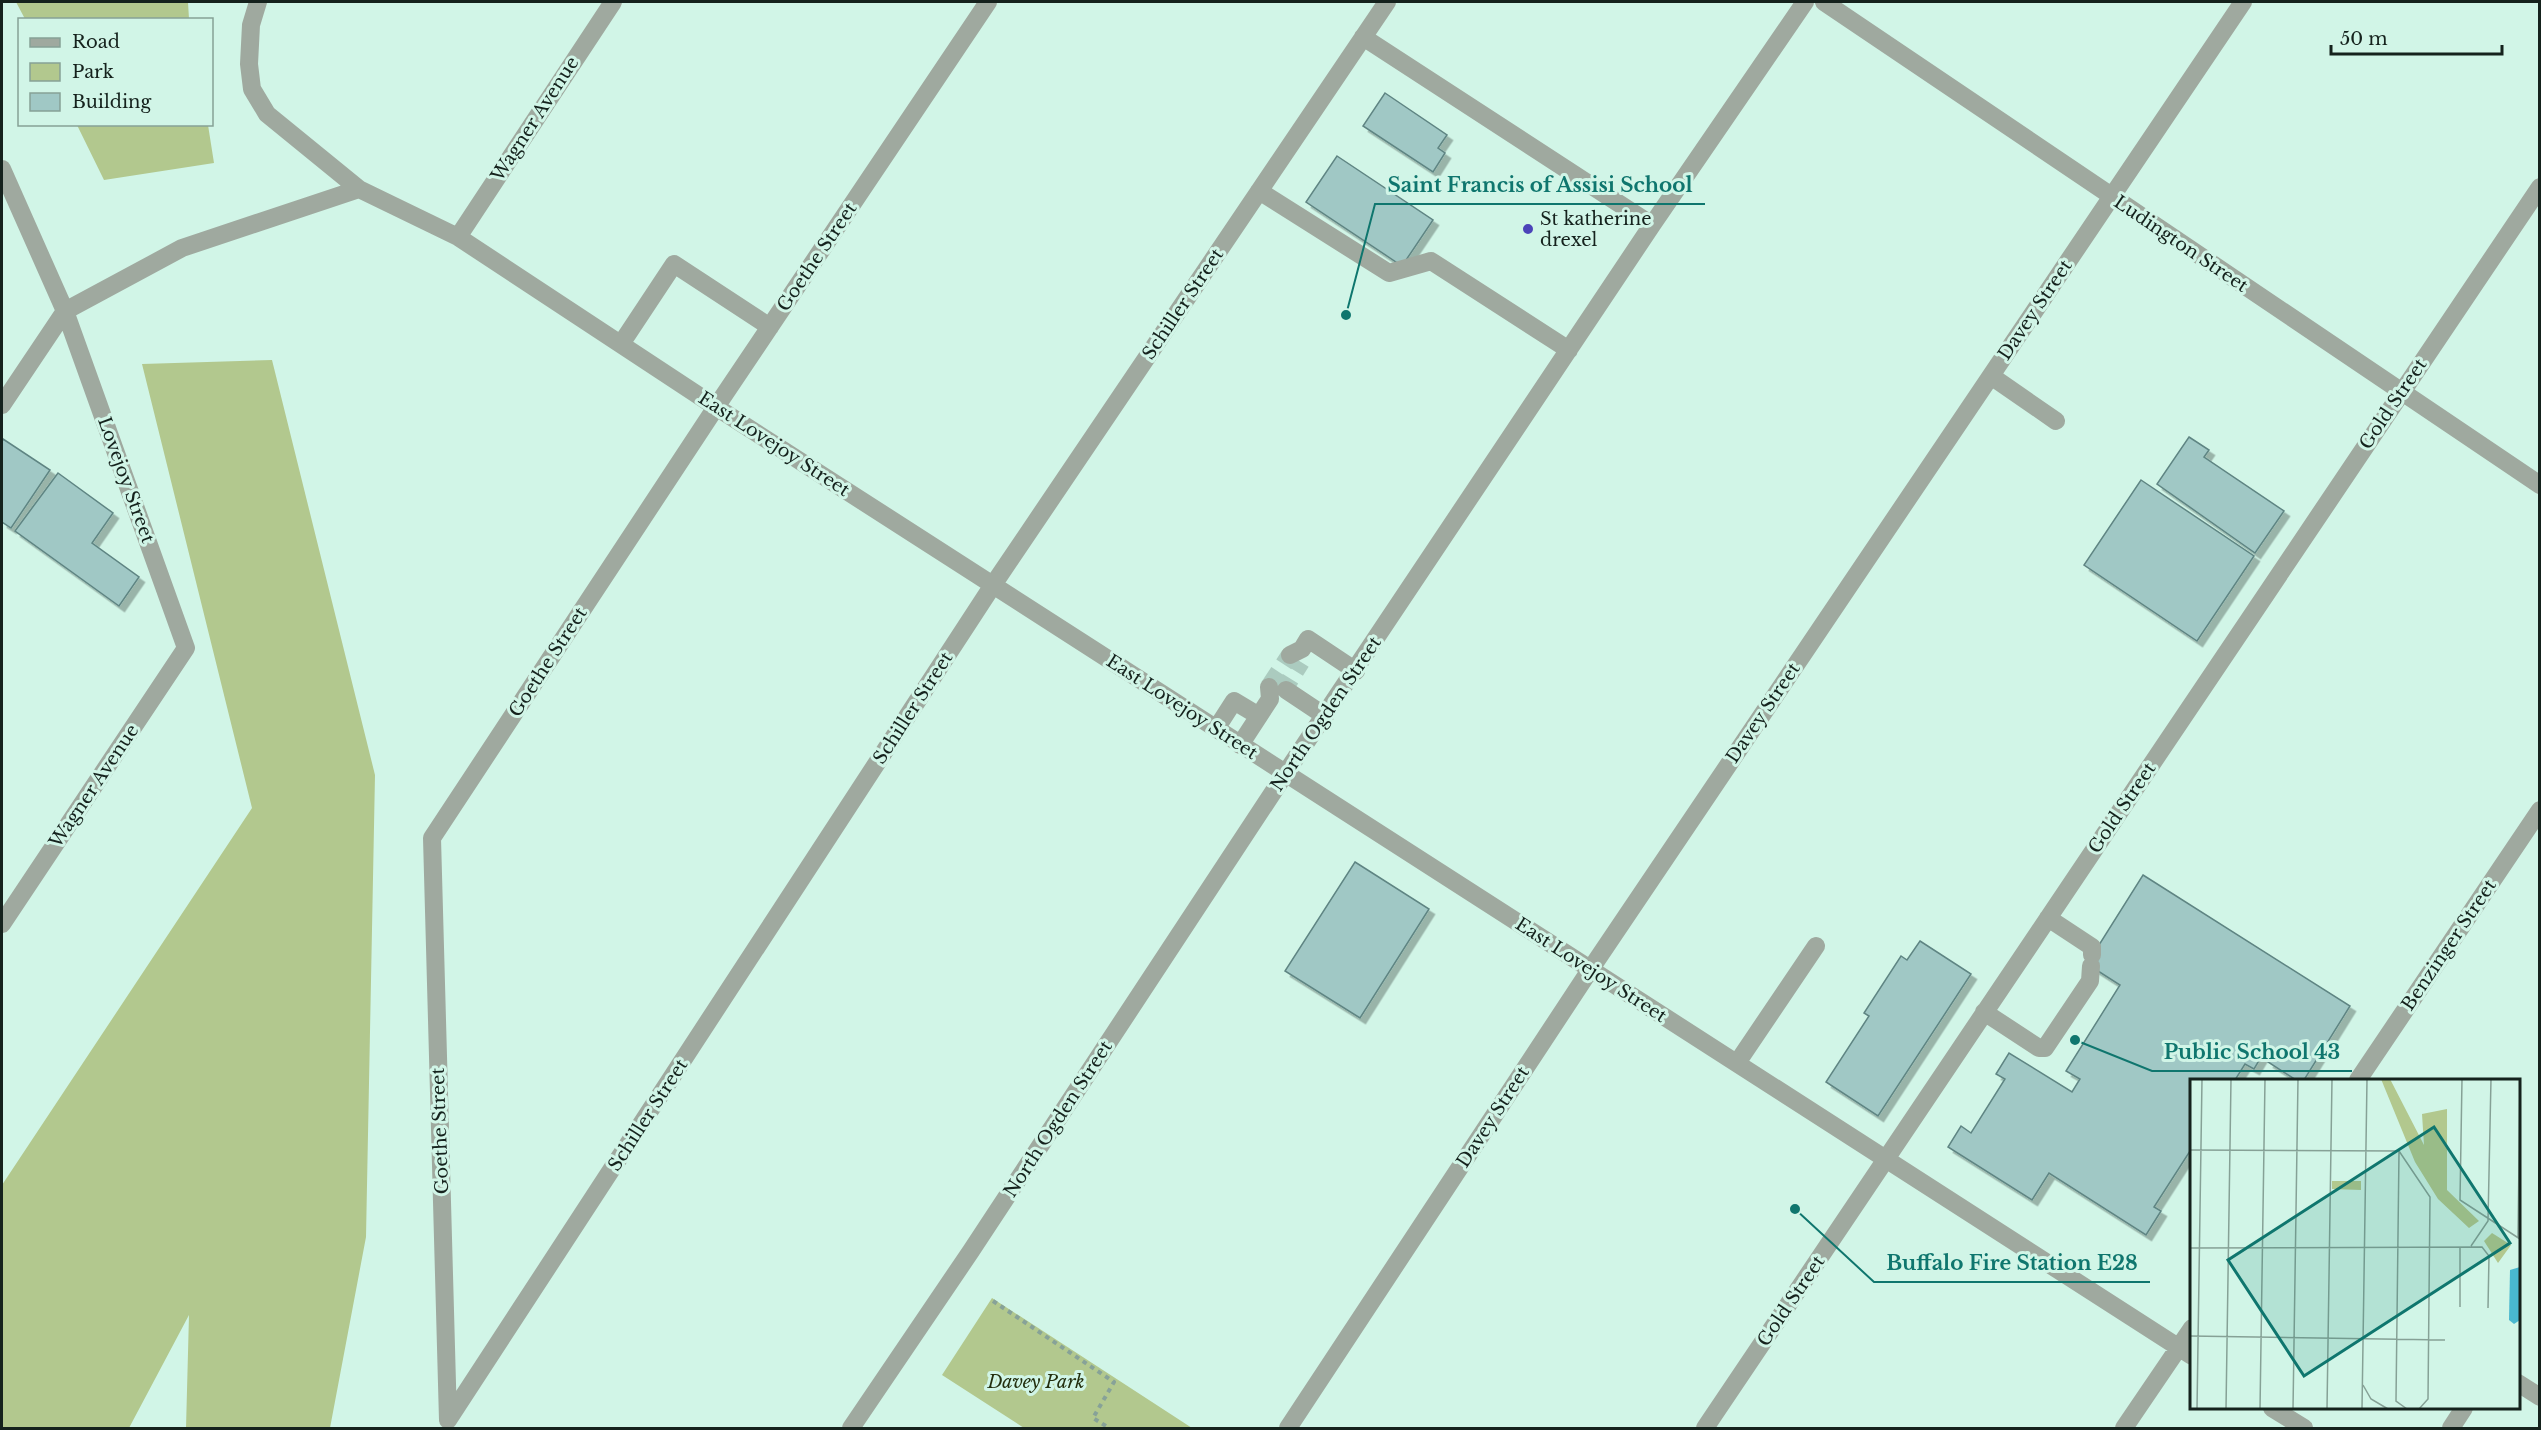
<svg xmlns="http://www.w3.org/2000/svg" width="2541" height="1430" viewBox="0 0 2541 1430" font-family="'Libre Baskerville',serif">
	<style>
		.green { fill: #b2c88e }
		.building { fill: #a0c8c5; stroke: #5f8583; stroke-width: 1.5; filter: url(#shadow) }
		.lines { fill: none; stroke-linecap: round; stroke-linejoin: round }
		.minor-tunnel { stroke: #abcbbf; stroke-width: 18; stroke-dasharray: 18 9; stroke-linecap: butt }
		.path { stroke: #87a298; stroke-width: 4; stroke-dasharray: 4.5 4.5; stroke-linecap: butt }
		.minor { stroke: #9fa99f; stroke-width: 18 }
		.poi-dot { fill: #4b43b9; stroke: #d1f5e7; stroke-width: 2 }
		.labels { text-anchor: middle; stroke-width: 6; stroke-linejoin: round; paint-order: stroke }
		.street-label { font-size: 18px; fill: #15221d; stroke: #d1f5e7 }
		.poi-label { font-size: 18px; fill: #15221d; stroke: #d1f5e7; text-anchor: start }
		.park-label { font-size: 18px; font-style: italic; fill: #232e0e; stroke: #d1f5e7 }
		.inset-road { fill: none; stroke: #86a196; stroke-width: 1.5 }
		.view { fill: #0f766e; fill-opacity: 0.15; stroke: #0f766e; stroke-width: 3 }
		.inset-edge { fill: none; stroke: #15221d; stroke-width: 3 }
		.leader { fill: none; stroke: #0f766e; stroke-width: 2 }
		.callout-dot { fill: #0f766e; stroke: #d1f5e7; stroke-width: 2 }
		.callout-label { font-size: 20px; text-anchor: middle; font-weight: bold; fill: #0f766e; stroke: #d1f5e7; stroke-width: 6; stroke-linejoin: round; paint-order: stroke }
	</style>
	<defs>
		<filter id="shadow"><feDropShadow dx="5.5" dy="5.5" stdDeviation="0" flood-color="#0004"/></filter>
	</defs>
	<rect width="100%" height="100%" fill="#d1f5e7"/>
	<path class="green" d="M16,2h172l1,17h-164z
		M77,125h131l6,38 -110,17z
		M272,360l103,415 -9,462 -36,191h-144l3,-113 -60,113h-127v-243l250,-377 -110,-444z
		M992,1298l200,130h-168l-82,-53z"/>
	<path class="building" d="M1385,93l62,42 -9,13 7,5 -12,19 -70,-46z
		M1337,156l96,64 -31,46 -96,-64z
		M2189,437l20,13 -5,7 80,54 -29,42 -98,-69z
		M3,439l47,31 -39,58 -9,-6v-80z
		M58,473l55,40 -21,30 47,34 -20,29 -104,-75z
		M2141,480l113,76 -57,85 -113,-76z
		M1355,862l74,47 -69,109 -75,-47z
		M2143,875l207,131 -46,74h-8l-28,-18 6,-10 -7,-5 -13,22 -9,-5 -10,16h-43v68l-38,59 7,4 -15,24 -97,-62 -17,27 -84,-53 13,-21 10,7 34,-54 -9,-5 13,-21 63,39 8,-13 -14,-8 54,-86 -33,-21z
		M1920,941l51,33 -93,142 -52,-34 43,-66 -5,-3 37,-57 6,4z"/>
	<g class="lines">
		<path class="minor-tunnel" d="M1269,687l21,-32
			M1281,694l20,-32"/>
		<path class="path" d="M993,1301l121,81 -21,36 16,10"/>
		<path class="minor" d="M258,2l-7,23 -2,39 3,25 15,25 92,75 99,48 258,170 1476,949
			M1824,2l716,483
			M1363,37l289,188
			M2,169l63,142 121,337 -184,276
			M1259,191l130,82 42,-12 138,89
			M458,237l155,-235
			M621,344l53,-80 96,63
			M1991,376l65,45
			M2,405l63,-94 117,-63 177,-59
			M1290,655l12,-6 6,-10 48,32
			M1286,690l39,26
			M1216,729l18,-28 25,15
			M1240,745l30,-46 -1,-12
			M2048,918l44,29v8
			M1984,1012l55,36h6l45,-67 1,-15
			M1737,1063l79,-117
			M2358,1080l182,-270
			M2518,1383l22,14
			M2272,1408l32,20
			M448,1420l545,-835 394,-583
			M448,1420l-16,-582 284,-431 272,-405
			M851,1428l120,-177 314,-477 367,-549 153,-223
			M1288,1428l302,-458 653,-968
			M1705,1428l835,-1241
			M2124,1428l68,-100
			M2451,1428l13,-20"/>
	</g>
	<circle class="poi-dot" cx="1528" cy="229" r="6"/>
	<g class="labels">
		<g class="street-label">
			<text transform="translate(535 119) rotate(-57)" y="6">Wagner Avenue</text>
			<text transform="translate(2181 244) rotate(34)" y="6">Ludington Street</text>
			<text transform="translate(817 257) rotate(-56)" y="6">Goethe Street</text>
			<text transform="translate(1183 304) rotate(-56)" y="6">Schiller Street</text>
			<text transform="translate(2035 310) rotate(-56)" y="6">Davey Street</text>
			<text transform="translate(2393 404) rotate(-56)" y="6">Gold Street</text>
			<text transform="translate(774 444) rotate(33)" y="6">East Lovejoy Street</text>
			<text transform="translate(126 480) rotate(70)" y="6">Lovejoy Street</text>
			<text transform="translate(548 662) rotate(-57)" y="6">Goethe Street</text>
			<text transform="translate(1182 707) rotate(33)" y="6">East Lovejoy Street</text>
			<text transform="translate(913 708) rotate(-57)" y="6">Schiller Street</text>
			<text transform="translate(1763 713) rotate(-56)" y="6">Davey Street</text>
			<text transform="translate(1326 714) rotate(-56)" y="6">North Ogden Street</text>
			<text transform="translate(94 786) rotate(-56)" y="6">Wagner Avenue</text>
			<text transform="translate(2122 808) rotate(-56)" y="6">Gold Street</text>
			<text transform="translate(2449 945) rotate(-56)" y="6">Benzinger Street</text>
			<text transform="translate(1591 970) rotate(33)" y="6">East Lovejoy Street</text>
			<text transform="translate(648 1115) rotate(-57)" y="6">Schiller Street</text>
			<text transform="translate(1493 1117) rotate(-57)" y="6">Davey Street</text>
			<text transform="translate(1058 1119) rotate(-57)" y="6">North Ogden Street</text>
			<text transform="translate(440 1131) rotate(-92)" y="6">Goethe Street</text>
			<text transform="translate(1791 1301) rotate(-56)" y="6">Gold Street</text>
		</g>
		<g class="poi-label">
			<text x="1540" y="225">St katherine<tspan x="1540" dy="21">drexel</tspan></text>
		</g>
		<g class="park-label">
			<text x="1036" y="1388">Davey Park</text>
		</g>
	</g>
	<g transform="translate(2190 1079)">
		<rect width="330" height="330" fill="#d1f5e7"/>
		<path d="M191,0h9l34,66 -2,-31 25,-5v81l32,31 -10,7 -31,-29 -23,-37zM142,102h29v9l-29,-1zM302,154l19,12 -13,18 -14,-22z" fill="#b2c88e"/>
		<path d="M330,188v53l-6,4 -5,-4 1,-50z" fill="#49b8cf"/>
		<path class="inset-road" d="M272,0l-2,121 60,39M0,71l209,1M209,72l31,46 -2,202 -9,10M209,73l-3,249 11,8M328,159l2,-159M281,167l17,-25 3,-142M0,169l292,-1 7,9 -1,52M270,228v-60M0,257l255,4M173,306l8,14 17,10M7,330l5,-330M36,330l5,-330M70,330l5,-330M103,330l5,-330M137,330l5,-330M172,330l5,-330"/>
		<path class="view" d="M244,48l76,116 -206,133 -76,-116z"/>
		<rect width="330" height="330" class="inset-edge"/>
	</g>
	<path class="leader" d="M1346 315L1375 204H1705M2075 1040L2152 1071H2352M1795 1209L1874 1282H2150"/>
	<g class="callout-dot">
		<circle cx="1346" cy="315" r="6"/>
		<circle cx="2075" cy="1040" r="6"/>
		<circle cx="1795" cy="1209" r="6"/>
	</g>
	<g class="callout-label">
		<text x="1540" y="192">Saint Francis of Assisi School</text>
		<text x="2252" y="1059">Public School 43</text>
		<text x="2012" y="1270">Buffalo Fire Station E28</text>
	</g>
	<rect width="2541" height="1430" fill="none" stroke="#15221d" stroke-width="6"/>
	<rect x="18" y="18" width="195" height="108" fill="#d1f5e7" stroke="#86a196" stroke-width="1.5"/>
	<rect x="30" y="38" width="30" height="9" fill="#9fa99f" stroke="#86a196" stroke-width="1.5"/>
	<text x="72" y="48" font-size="18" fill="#15221d">Road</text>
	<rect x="30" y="63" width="30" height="18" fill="#b2c88e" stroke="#86a196" stroke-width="1.5"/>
	<text x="72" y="78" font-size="18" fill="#15221d">Park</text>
	<rect x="30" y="93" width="30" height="18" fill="#a0c8c5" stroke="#86a196" stroke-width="1.5"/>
	<text x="72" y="108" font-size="18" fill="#15221d">Building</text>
	<path d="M2331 45v9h171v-9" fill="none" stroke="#15221d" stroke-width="3"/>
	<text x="2340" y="45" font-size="18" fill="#15221d" stroke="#d1f5e7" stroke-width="4.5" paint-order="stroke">50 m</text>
</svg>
